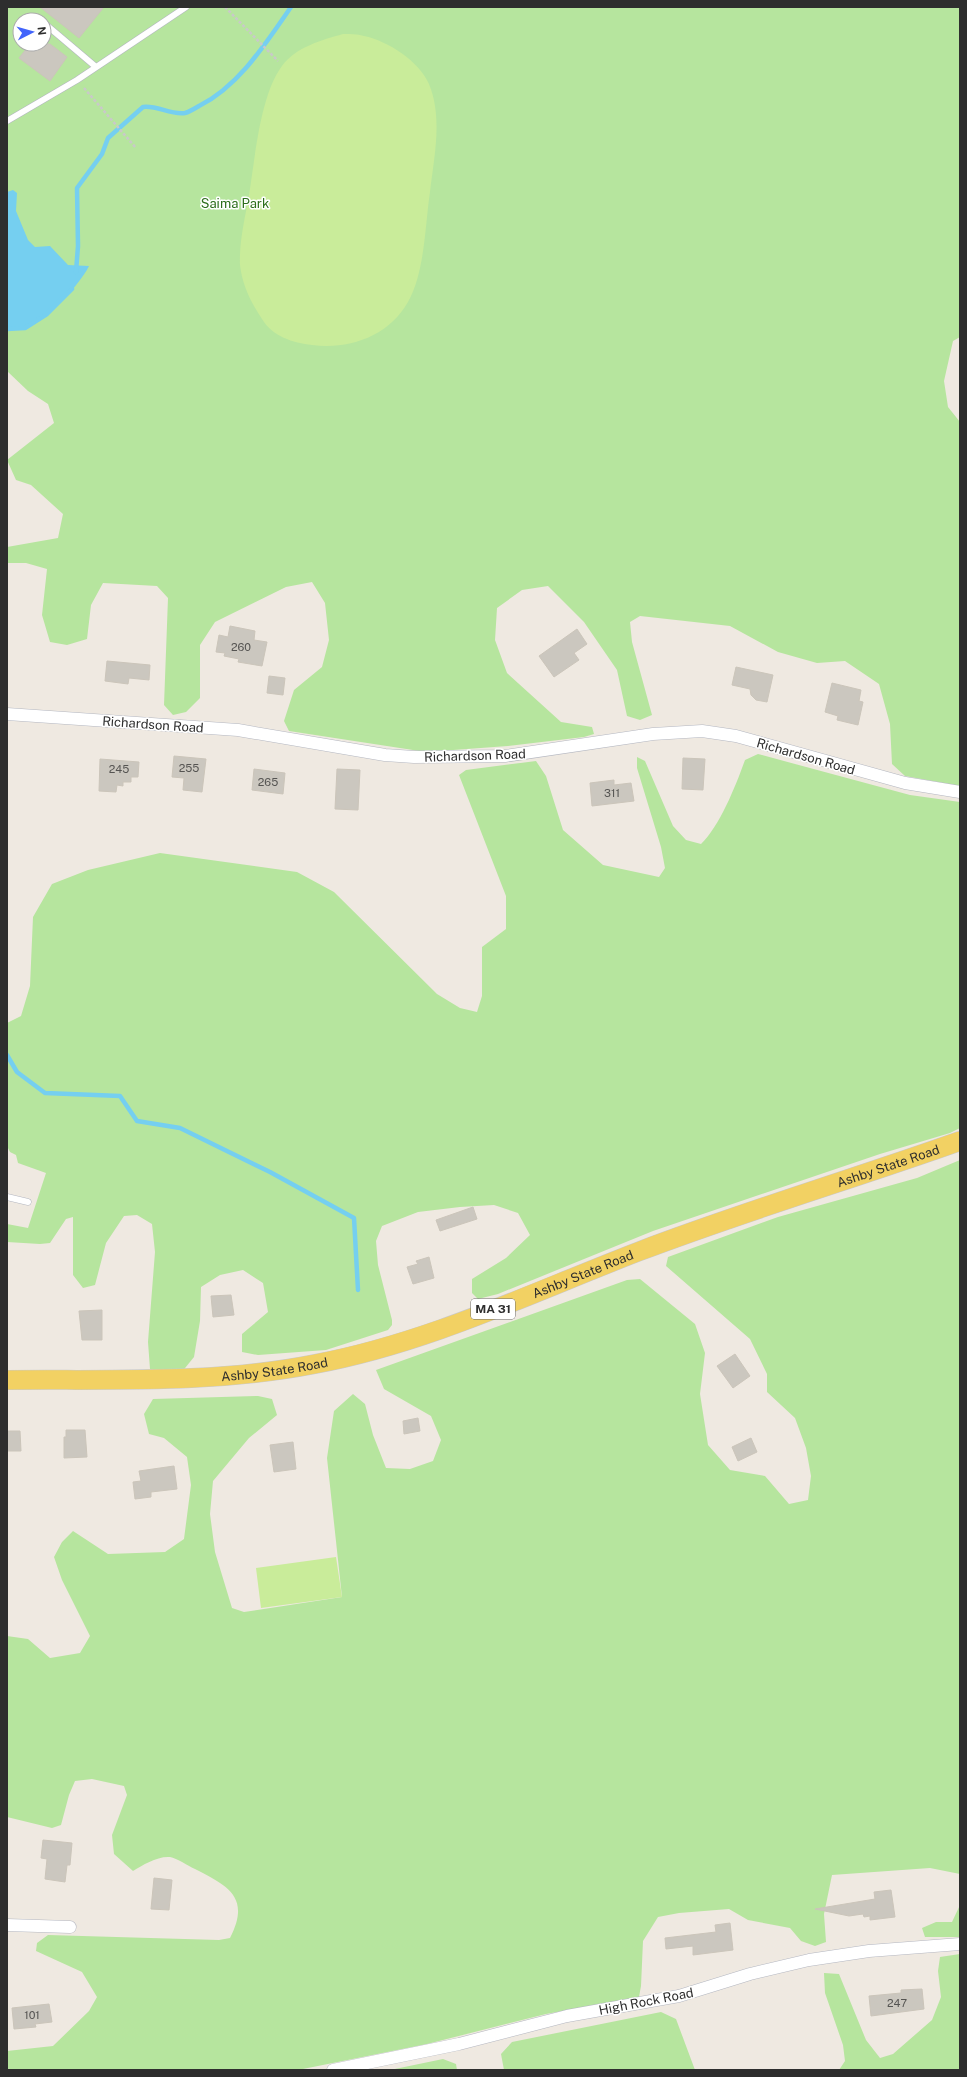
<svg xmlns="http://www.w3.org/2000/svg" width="967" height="2077" viewBox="0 0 967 2077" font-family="'Public Sans',sans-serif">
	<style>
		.green { fill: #b6e59e; fill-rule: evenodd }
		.pitch { fill: #c9ec9a }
		.water { fill: #75cff0 }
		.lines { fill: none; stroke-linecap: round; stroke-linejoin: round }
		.stream { stroke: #75cff0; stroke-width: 4.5 }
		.building { fill: #cbc7bf; stroke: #cbc5ba }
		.lane-casing { stroke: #b4b7c1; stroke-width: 7 }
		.street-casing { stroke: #b4b7c1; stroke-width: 13 }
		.primary-casing { stroke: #c9c9c9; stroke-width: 20 }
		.path { stroke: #c9c9c9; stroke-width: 2.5; stroke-dasharray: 3 2; stroke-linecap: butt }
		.lane { stroke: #fff; stroke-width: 6 }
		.street { stroke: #fff; stroke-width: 12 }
		.primary { stroke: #f2d163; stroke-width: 19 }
		.labels { text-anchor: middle; stroke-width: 3; stroke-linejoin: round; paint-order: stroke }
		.number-label { font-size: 11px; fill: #555452 }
		.shield { fill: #fff; stroke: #6d6d6d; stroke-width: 1 }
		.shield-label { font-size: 12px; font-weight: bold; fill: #2e2e2e }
		.park-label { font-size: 13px; fill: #2c6e1b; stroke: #fff }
		.street-label { font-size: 13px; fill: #2e2e2e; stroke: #fff }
	</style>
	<rect width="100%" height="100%" fill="#efe9e1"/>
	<path class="green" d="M7,7h953v330l-7,4 -9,40 4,26 12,15v364l-55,-10 -13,-12 -2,-40 -11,-40 -34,-23 -28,2 -39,-11 -48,-26 -90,-10 -10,6 2,20 20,73 -12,5 -13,-4 -10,-46 -33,-48 -36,-36 -26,4 -25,18 -2,32 12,33 54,49 31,5 2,7 -10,3 -76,9 -82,6 -137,-21 -5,-10 10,-31 28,-23 7,-27 -4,-37 -13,-21 -26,5 -71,35 -15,23v53l-14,14 -13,3 -9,-10 4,-107 -11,-12 -54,-3 -12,22 -4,34 -20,6 -17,-3 -8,-27 5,-46 -21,-6h-19v-16l51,-9 5,-24 -32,-29 -15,-5 -9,-20 47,-37 -6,-19 -20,-13 -21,-20zM20,20h24v24h-24z
		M758,754l152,41 50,7v326l-10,5 -70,21 -227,77 -155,63 -20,5 -6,-6v-14l34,-21 24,-23 -12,-22 -24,-8 -34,2 -42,5 -36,14 -6,15 2,24 14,55v5l-4,5 -62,20 -68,5 -16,-3v-18l26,-22 -5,-29 -20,-13 -23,5 -19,12 -1,34 -6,36 -13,16 -31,-4 -2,-27 7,-90 -3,-28 -15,-9 -13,1 -18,27 -11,42 -12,3 -10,-13v-58l-7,2 -16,24 -10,1 -33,-2v-18l21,4 18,-55 -28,-10 -2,-8 -6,-3 -3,-6v-123l14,-7 9,-30 3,-69 19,-33 36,-14 72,-17 137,19 37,20 103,102 23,14 17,4 5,-16v-49l24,-18v-33l-47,-121 7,-5 70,-9 10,15 17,54 40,35 56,12 6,-9 -4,-21 -24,-79v-11l8,4 28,65 13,14 15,4c19,-18 35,-59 44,-84z
		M960,1160v714l-30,-6 -98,7 -8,39 2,28 -11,4 -14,-5 -11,-13 -42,-8 -19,-11 -50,4 -21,4 -15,24 -2,45 -2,11 -93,17 -119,30 -129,26h-291v-19l46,-5 36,-35 8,-14 -15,-25 -46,-21 1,-8 11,-8 171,5 11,-2c21,-41 -2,-52 -35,-69 -7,-3 -18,-11 -25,-12 -13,-1 -27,8 -37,14l-19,-17 -2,-19 15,-40 -3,-9 -32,-7 -17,2 -6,14 -8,30 -9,3 -45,-11v-181l21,3 22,19 30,-5 10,-17 -28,-56 -8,-23 8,-15 11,-11 35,23 57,-2 19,-13 7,-54 -4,-28 -23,-19 -15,-4 -5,-20 9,-15 105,-3 14,3 5,16 -28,23 -36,43 -3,33 5,38 17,56 12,4 98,-15 -15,-139 7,-47 19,-17 12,10 8,31 13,33 24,1 23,-8 8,-21 -10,-24 -47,-27 -8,-19 251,-90 13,-1 55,45 10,29 -5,41 8,51 22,25 35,6 24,28 19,-4 3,-24 -5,-28 -11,-30 -28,-26v-18l-17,-35 -84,-73 2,-9 110,-40 139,-39z
		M960,1905v32h-35l-3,-9 14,-6h16z
		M960,1954v116h-121l6,-9 -2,-16 -18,-52 -1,-20 15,1 27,66 14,18 13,-4 39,-34 9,-23 -3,-26 2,-14z
		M661,2012l15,7 19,51h-191l-3,-16 11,-12z
		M443,2059l13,5 1,6h-67z"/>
	<path class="pitch" d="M343,34c7,0 14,0 21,2 24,5 55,25 65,48 14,34 5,73 1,108 -5,33 -5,80 -22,110 -19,34 -59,48 -96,43 -19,-2 -40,-9 -50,-26 -11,-16 -20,-35 -22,-54 -1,-23 5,-47 9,-70 6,-36 11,-100 33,-129 14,-19 40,-26 61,-32z
		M336,1557l6,40 -81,11 -5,-40z"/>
	<path class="water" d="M13,190l4,3 -1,18 12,29 7,7 15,-1 18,19 21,1c-10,20 -42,53 -64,61 -5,2 -13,1 -18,2v-137z"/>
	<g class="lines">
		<path class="stream" d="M76,272l2,-26 -1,-58 25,-34 6,-16 35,-31c14,-2 27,8 42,6 4,-1 9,-4 14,-7 40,-20 67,-63 92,-99
			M7,329l18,-1 22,-14 25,-25
			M7,1055l10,17 28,21 75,3 17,25 43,7 90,44 84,46 4,72"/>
	</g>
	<path class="building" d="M40,7h64l-25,31z
		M30,44h20l17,13 -17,24 -31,-23z
		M230,626l25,5 -1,9 13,2 -5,24 -24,-4 1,-3 -15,-3 1,-3 -9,-1 3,-17 9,2z
		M577,629l10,15 -13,9 5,7 -25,17 -15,-21z
		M107,661l43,4 -1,15 -20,-2 -1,6 -23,-3z
		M736,667l37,8 -6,27 -11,-2 -5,-5 -1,-6 -18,-4z
		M269,676l16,2 -2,17 -16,-2z
		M832,683l29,7 -2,11 4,1 -5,23 -21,-5 1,-4 -13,-4z
		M174,756l32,3 -4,33 -19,-2 1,-12 -12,-1z
		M683,758l22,1 -2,31 -21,-1z
		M100,759l39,3 -1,15h-7v5h-8v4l-6,-1 -1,7 -17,-1z
		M254,769l31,4 -2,21 -31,-4z
		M337,769l23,1 -2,40 -23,-1z
		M614,780v5l17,-2 3,18 -42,5 -2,-23z
		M473,1207l4,12 -37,12 -4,-11z
		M429,1257l5,21 -21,6 -6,-17 11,-3 -2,-3z
		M231,1295l3,20 -21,2 -2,-21z
		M102,1310v30h-20l-3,-29z
		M735,1354l15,22 -17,12 -16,-22z
		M418,1418l2,13 -16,3 -1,-13z
		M66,1430h19l2,27 -23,1v-21h2z
		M7,1431h13l1,20h-14z
		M751,1438l6,14 -19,9 -6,-14z
		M293,1442l3,27 -22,3 -4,-27z
		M174,1466l3,23 -26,3v5l-16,2 -2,-17 8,-1 -2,-10z
		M43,1840l29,3 -2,22h-3l-2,17 -20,-3 2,-20 -6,-1z
		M154,1878l18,2 -3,30 -18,-1z
		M891,1890l4,27 -25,3v-4l-6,1 -1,-3 -14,2 -34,-7 60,-10 -1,-7z
		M730,1923l3,27 -40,5v-9l-27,3 -1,-11 51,-6 -1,-7z
		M922,1989l2,20 -53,7 -2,-20 32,-3v-3z
		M49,2004l3,18 -17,2 1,3 -22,2 -2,-21z"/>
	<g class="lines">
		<g class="lane-casing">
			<path id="lane" d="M44,23l52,44
				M7,121l70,-41 109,-73
				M7,1197l21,5"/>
		</g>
		<g class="street-casing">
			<path id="street" d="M7,714l231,16 147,25 29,2 91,-1 148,-22 49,-3 34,5 169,47 55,9
				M7,1925l63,2
				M333,2070l126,-26 108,-28 112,-20 71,-22 59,-14 60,-9 91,-7"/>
		</g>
		<g class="primary-casing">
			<g id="primary">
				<path id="s1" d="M7,1380c102,-1 207,4 308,-16 113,-21 218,-72 325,-113 105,-40 213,-72 320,-110"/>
			</g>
		</g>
		<path class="path" d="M225,7l53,54
			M84,88l52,60"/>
		<use href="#lane" class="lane"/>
		<use href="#street" class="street"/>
		<use href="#primary" class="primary"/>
	</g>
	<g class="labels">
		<g class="number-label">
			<text x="241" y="651">260</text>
			<text x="189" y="772">255</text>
			<text x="119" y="773">245</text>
			<text x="268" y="786">265</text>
			<text x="612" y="797">311</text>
			<text x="897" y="2007">247</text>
			<text x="32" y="2019">101</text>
		</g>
		<rect class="shield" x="471" y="1299" width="44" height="20" rx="3"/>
		<g class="shield-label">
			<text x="493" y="1313">MA 31</text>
		</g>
		<g class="park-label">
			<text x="235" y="208">Saima Park</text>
		</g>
		<g class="street-label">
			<text transform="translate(153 724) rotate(4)" y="5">Richardson Road</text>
			<text transform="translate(475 755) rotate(-2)" y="5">Richardson Road</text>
			<text transform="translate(806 756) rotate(16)" y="5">Richardson Road</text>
			<text dy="5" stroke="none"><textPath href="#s1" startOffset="916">Ashby State Road</textPath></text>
			<text dy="5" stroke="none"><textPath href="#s1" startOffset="592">Ashby State Road</textPath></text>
			<text dy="5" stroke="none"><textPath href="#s1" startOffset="268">Ashby State Road</textPath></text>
			<text transform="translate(646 2001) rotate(-11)" y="5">High Rock Road</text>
		</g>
	</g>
	<rect width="967" height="2077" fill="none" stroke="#2e2e2e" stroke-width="16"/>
	<g transform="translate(32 32) rotate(84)"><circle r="19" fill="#ffffff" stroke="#ababab"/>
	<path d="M0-3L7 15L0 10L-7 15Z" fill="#4264fb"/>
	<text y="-6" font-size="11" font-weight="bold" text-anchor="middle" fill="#2e2e2e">N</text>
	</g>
</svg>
